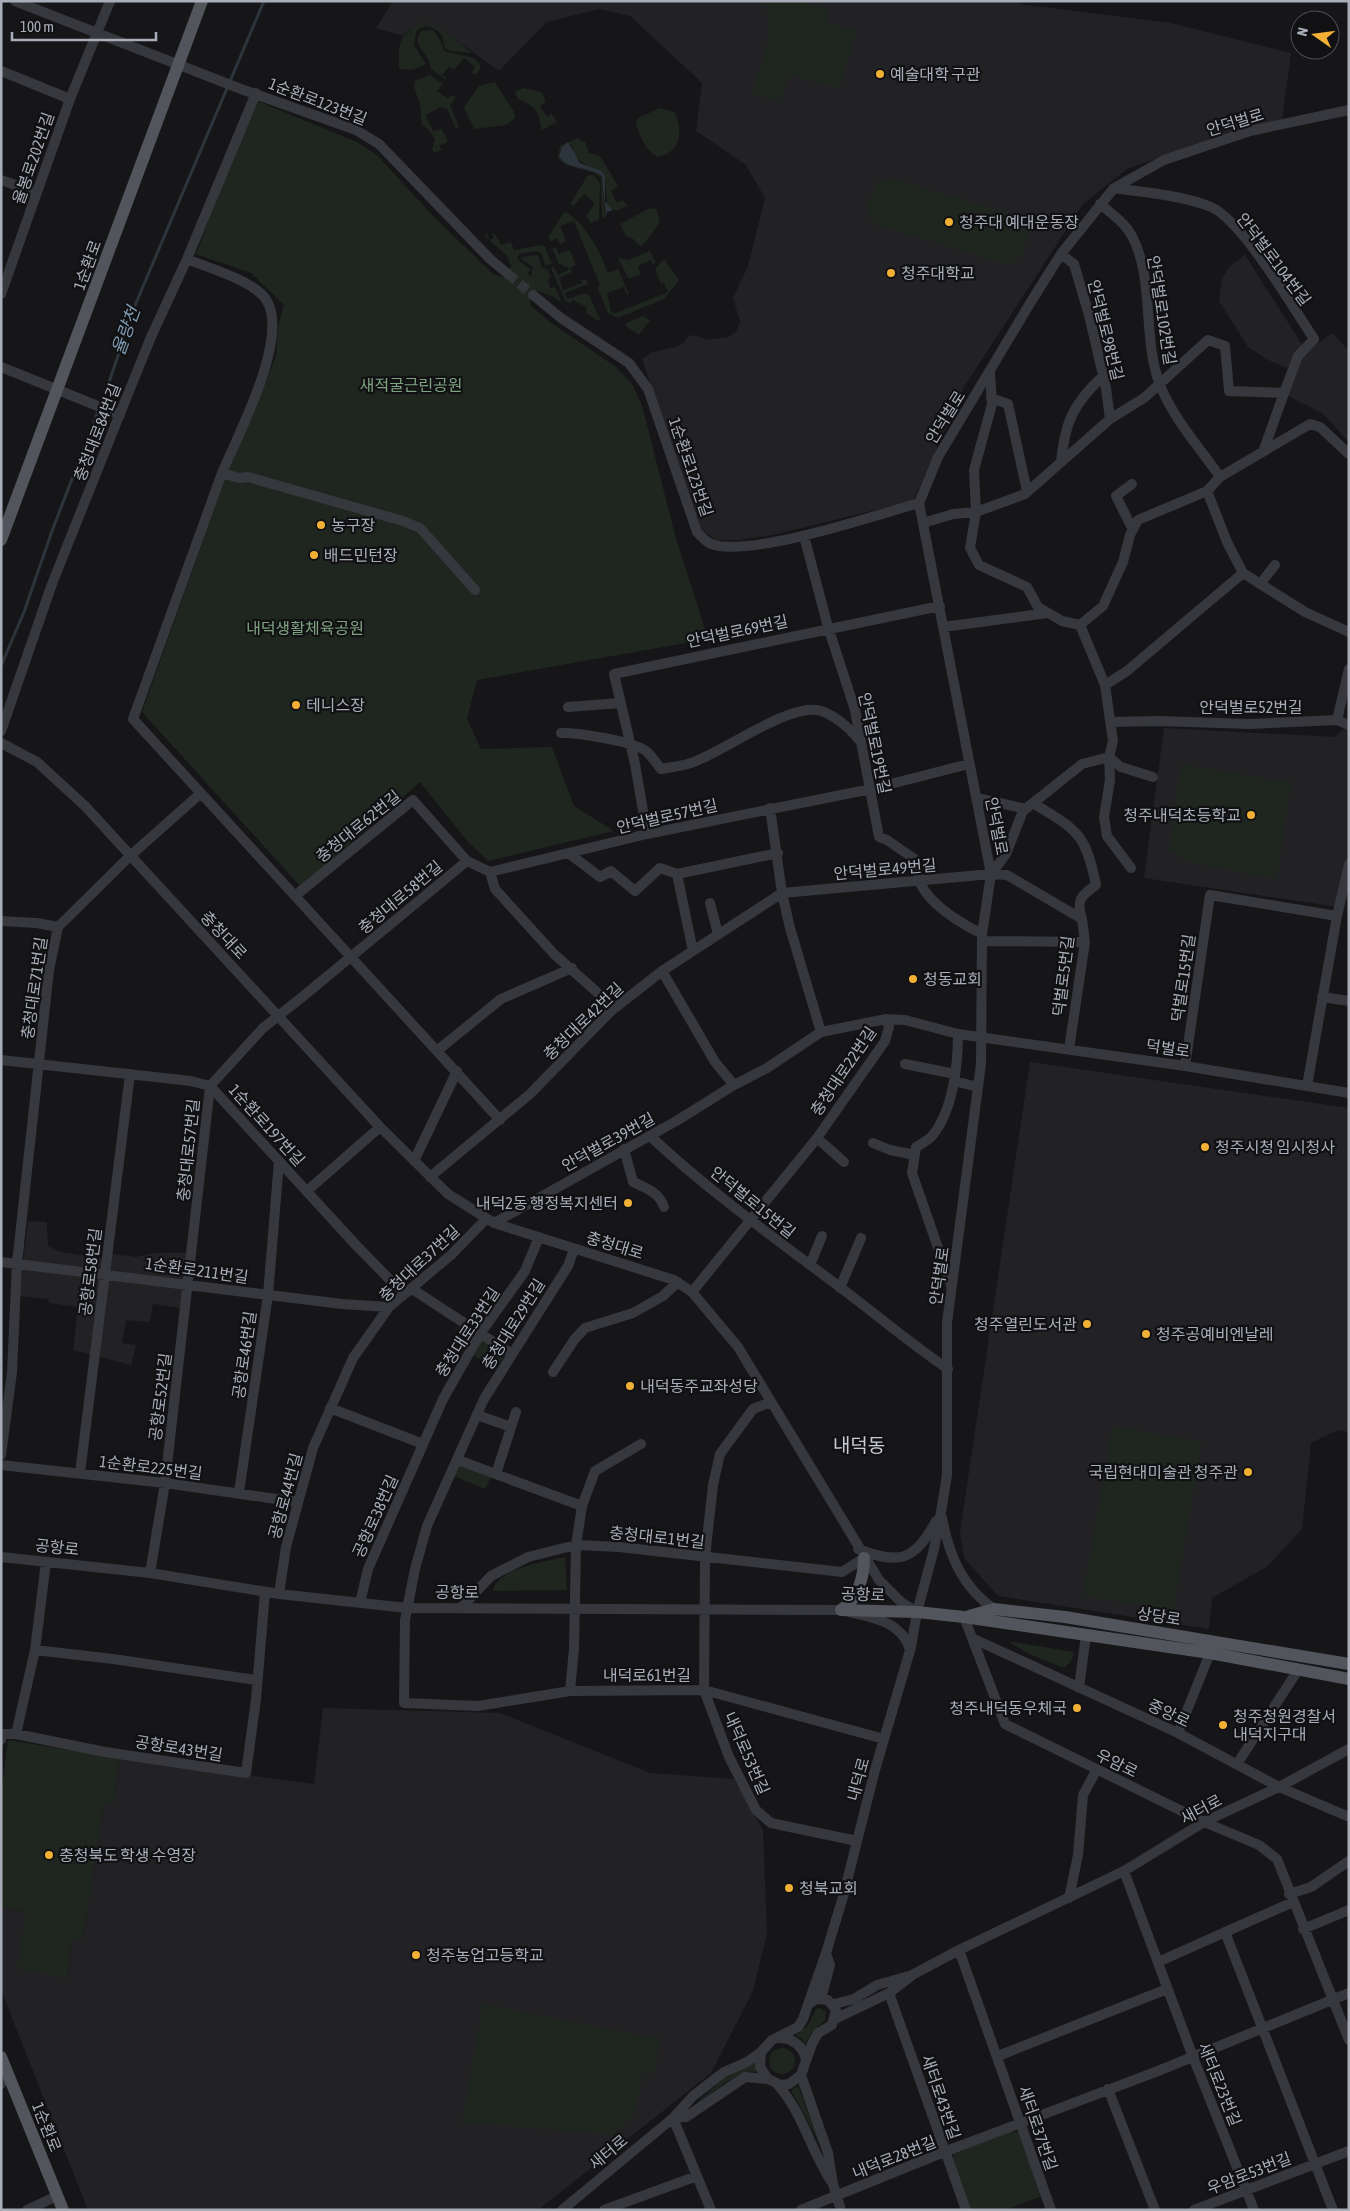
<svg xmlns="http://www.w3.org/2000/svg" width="1350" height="2211" viewBox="0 0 1350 2211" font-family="'Asap Condensed','Noto Sans KR',sans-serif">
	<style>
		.built { fill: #222225 }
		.green { fill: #1e261f }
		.water { fill: #2c353c }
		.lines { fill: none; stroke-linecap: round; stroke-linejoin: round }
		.stream { stroke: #2c353c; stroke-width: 3 }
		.minor-tunnel { stroke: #333438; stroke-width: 10; stroke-dasharray: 10 5; stroke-linecap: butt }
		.minor { stroke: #37383d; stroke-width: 10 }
		.major { stroke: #53555c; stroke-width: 12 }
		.poi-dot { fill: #f2b134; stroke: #111113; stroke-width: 2 }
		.labels { text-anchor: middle; stroke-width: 4.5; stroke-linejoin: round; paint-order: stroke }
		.poi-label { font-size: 16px; fill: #a8adb8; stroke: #111113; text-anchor: start }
		.street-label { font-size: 16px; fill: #a8adb8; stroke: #111113 }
		.park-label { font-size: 16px; fill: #7fa381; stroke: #111113 }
		.water-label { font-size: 18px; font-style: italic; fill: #7f9bb3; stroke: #111113 }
		.quarter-label { font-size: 19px; fill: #c9ccd4; stroke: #111113 }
	</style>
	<rect width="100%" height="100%" fill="#161618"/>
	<path class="built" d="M393,1h625l1,3 152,19 120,30 -9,66 -71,20 -84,30 -44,35 -119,183 -51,114 -140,34 -33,5h-25l-14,-12 -10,-24 -49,-145 10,-7 24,-5 8,-4 3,-6 7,-2 13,5 21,-3 8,-5 4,-10 -7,-24 15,-32 17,-68 -19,-33 -50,-34 6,-48 -72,-67 -31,-7 -52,13 -48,49 -61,-44 -16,-6 -14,9 -5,6 -27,-8z
		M1245,255l58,91 -16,22 -21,-9 -18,-12 -29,-46 3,-23 8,-12z
		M1332,333l17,18v91l-27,-29 -36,-18 16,-40z
		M1346,726l3,2v126l-11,53 -194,-29 20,-150 171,9z
		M1030,1062l319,46v324l-11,-2 -27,13 -9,86 -34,37 -56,32 -3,31 -211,-33 -34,-38 -4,-26z
		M28,1221l19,1 1,24 13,6 44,7 8,-5 23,3 18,-4h34l-7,55 -28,-4 -3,18 -24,-2 -4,23 14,2 -5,20 -58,-15 5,-43 -29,-4 -1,-4 -29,-3z
		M323,1708l177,5 150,60 84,6 29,51 4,103 -14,58 -42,82 -173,137h-450l-87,-220v-83l25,5 42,66 3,-40 12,2 21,-138 10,1 5,-45 195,26z"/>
	<path class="green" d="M760,1h40l29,9 -2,12 30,9 -18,58 -50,-14 -9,27 -29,-9c9,-26 30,-67 9,-92z
		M422,21l17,6 33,26 -22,-2 -5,-3 -3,-13c-8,-8 -17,-13 -26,-3l-2,13 12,19 -14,6 -13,-1c-1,-26 0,-34 23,-48z
		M433,30l7,10 4,10c12,8 32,1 37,18l-6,7 -3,-3 3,-5 -11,-9 -10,12 -5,-3 -7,8 5,3 -1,2 -15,-11c-2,-18 -21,-23 -10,-38z
		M430,75l13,9 -6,7 11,8 4,-4 4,2 -6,8 9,22 -3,2 -9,-21 -3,1 -1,-3 -17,9 7,16 9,-2 6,13 -9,4 2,4 -7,3 -2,-4 3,-9 -5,-9 -8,-6c-2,-7 0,-13 -2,-20 -1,-9 -8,-15 -5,-24z
		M495,82l19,30 1,6 -9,7 -32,4 -10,-22 15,-21z
		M523,88l18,4 5,10 -6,4 7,11 5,-3 5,8 -15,8c-4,-20 -5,-23 -24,-31l-3,-7z
		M255,100l102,42 21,14 56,61 59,57 9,3 6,-1 3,-11 -5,-10 -22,-20 3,-1 3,6 4,-2 -2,-5 3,1 6,11 10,-3 3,8 28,-5 3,2 7,17 -7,1 -4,-12 -4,-2 -18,3 -2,5 13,10 -2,5 3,2 2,-9 -12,-8v-2l17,-2 4,13 6,2 3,8 -3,2 2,8 5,-1 7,17 -8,-7 -16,-6 -8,6 1,9 19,16 66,45 16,17 10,21 33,130 33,104 -231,41 -10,39 14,30 71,-2 22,59 40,25 -126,30 -20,-19 -48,-60 -119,105 -159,-175 81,-227 53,-129 2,-30 6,-21 -33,-32 -55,-19z
		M660,108l14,4c10,17 7,41 -16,45 -10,-3 -21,-24 -22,-35l2,-4z
		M577,138l8,4 4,11 11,3 18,30 -7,5 6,12 6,-3 4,6 -10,5 -10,-5 -2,-30c-14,-11 -30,-11 -34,-32h-6l-3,3 -3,9c4,3 9,7 13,10 9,5 28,1 31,14 3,12 -1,24 3,36l-4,3 -1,-41c-11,-12 -34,-6 -43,-21l2,-11z
		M588,175h6l6,8 -1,36 -8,4 -5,-7 9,-13 -11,-9 -10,12 -4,-2z
		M890,178l130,38 10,15 -8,24 -14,10 -130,-40 -7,-6 -5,-14 11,-22z
		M650,208l6,1 4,13 -15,21 -5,3 -8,-8 -6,-2 -6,-12z
		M565,211c22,14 34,39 43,62l10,-4 11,25 -2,1 -3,-8 -17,6 4,19 5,1 52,-21 -4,-9 -3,1 -6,-15 9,-10 15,21 -15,19 -46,19 -10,-5 -11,-26 3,-2 -26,-64 -14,5 6,15 -6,3 -3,-6 -7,4 -1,-6z
		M556,247l3,7 11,-4 6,15 -6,3 2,4 -13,6 4,12 19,-7 -1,-3 5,-1 2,5 -23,9 2,6 17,-6 5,2 11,24 -1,2 -12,-7 -1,-7 -13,-7 -3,4 -5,-4 -14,-32 3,-1 4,8 11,-5 -2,-3 -8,-3 -7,-15z
		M650,251l6,11 -3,3 -2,-5 -13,6 3,8 -12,5 -11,-21 10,2z
		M643,316l7,4 -11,15 -13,-9v-3z
		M1181,764l110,19 -14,96 -90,-17 -18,-13z
		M480,1338l25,16 -9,15 -25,-15z
		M1112,1426l90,16 -29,169 -90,-15z
		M459,1464l32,13 -6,12 -31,-13z
		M565,1557l2,33 -74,1c4,-23 52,-29 72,-34z
		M1008,1641l66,11 -3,9 -7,7 -37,-15z
		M8,1740l111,18 -5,45h-10l-21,137 -12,-1 -3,39 -51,-9 9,-57 -25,-5v-112z
		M483,2004l150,30 26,3 -3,36h-14l-6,41 -23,21 -151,-13z
		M820,2008l6,4 -1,8 -13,12 -7,13 -4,-7 -6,-2 13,-11 8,-16z
		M769 2061a13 13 0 1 1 26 0a13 13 0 1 1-26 0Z
		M756,2061l1,11c-17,-5 -48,24 -63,34l31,-29z
		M798,2086l23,60 -30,-56z
		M1011,2131l9,2 24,62 -38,15h-36l-18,-47 2,-9z"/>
	<path class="water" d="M568,142l12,21 21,8 4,5v26l8,8 -6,2 -1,4 -4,-40c-12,-10 -34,-5 -43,-20l3,-9z"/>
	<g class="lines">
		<path class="stream" d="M1,666l23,-54 28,-81 55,-143 29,-85 128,-302"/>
		<path class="minor-tunnel" d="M508,274l25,21"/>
		<path class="minor" d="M15,1l226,88 115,41 23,14 111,115 18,15
			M1,71l69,28
			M1,180l36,13
			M1100,204c11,9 25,19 32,32 23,44 10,103 28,149 13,33 40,63 60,92
			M1061,254l13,10 15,51 17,73 4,31
			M187,259c21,9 69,22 80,42 22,38 -29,134 -45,172
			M1,294l69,-195 40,-98
			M533,295l28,23 68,45 19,26 49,143c4,4 9,10 14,12 38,14 166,-29 208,-41
			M1,367l119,48
			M990,373l2,31 -18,66 2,42 -6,36 9,17 48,22 11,20 24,14 18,4
			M991,398l17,6 19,87
			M1263,452l21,-59
			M1061,462c4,-40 12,-58 42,-86
			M1132,484l-16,12 17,34
			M1207,491l20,51 16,31 62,39 44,20
			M923,523l30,-9 23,-2 49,-18 85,-75 34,-21 64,-58 17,6 4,45 55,2 14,-37 16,-17c-20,-30 -72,-119 -103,-132 -29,-12 -65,-14 -97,-19
			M804,536l24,91 27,83 24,127 8,3 29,20c1,6 1,13 3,19 7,24 43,45 63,55
			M1260,584l15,-19
			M475,590l-55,-62 -17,-7 -155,-44 -9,1 -17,-5 -89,246 367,401
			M1080,625l23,-19 20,-44 7,-27 8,-15 69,-29 13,-14 90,-53 10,3 29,27
			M943,627l105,-14
			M1105,685l22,-14 116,-98
			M568,707l52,-4
			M1337,720l12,5
			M1111,722l48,-1 90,3 88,-4 12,-51
			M1,731l51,-147 59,-148 40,-99 36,-78 69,-166
			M561,733c19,0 71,8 85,18 5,4 10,12 15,18 10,-2 21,-3 30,-6 32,-11 92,-56 125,-53 14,1 35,19 43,30
			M1,743l36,19 48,44 295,321 68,67 46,29 180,57 18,12 46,55 141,233 22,22 15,10
			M1109,757l1,23 -6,37 3,19 24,32
			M1109,757l12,10 32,10
			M977,798l49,11
			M1033,803c44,28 52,28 63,82 -15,11 -20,14 -14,34
			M770,808l12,85 8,35 31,104
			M647,834l-12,-70 -21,-90 326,-68
			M571,855l29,22 11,-6 24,20 25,-23 17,6 101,-21
			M490,872l157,-38 224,-45 98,-25
			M677,874l16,77
			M991,874l15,-20 17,-43 59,-47 27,-7 4,-16 -8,-56 -25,-60
			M296,895l117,-95 54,61 23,11 5,17 59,65 45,40 12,17
			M710,903l8,31
			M1,921l36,2 21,4
			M982,941l103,1
			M662,971l53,91 19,23
			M1322,997l27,4
			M438,1050l63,-51 71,-31
			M1,1060l190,21 19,5 145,158 36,37 15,12
			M905,1064l50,10
			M1185,1066l25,-171 127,21
			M954,1081l24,6
			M1307,1086l30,-170 12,-52
			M650,1136c60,56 126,103 191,152 36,27 70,56 107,81
			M817,1138l27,24
			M873,1143l17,7 25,5
			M624,1149l9,33c13,6 26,10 31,25
			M414,1161l43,-90
			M430,1177l100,-83 81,-83 51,-40 120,-78 209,-19 16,1 75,44 3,23 -16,107
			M307,1191l73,-64
			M494,1223l184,-103 56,-35 33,-17 54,-36 65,-13 19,1 53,14 227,32 164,27
			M574,1249l-6,17 -84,133 -57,127 -12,43 -10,51 -1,83 74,3 92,-15 134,-1 180,49
			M1,1262l341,42 47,3
			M810,1265l12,-29
			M951,1285l-39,-112 4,-26c5,-3 13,-7 16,-11 21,-25 26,-71 26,-102
			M840,1288l21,-50
			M412,1289l100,65
			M692,1292l125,-154 68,-97 4,-14 -3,-8
			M553,1372l21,-32 11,-12 48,-15 30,-17 15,-14
			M771,1402l-18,7 -33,45 -7,31 -8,72 -1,133 25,67 27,53 15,13 86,18
			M330,1408l93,36
			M477,1415l34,12
			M1,1455l11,-83 5,-109 32,-293 9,-43 72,-71 71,-63
			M458,1460l124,46
			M1,1465l164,18 132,19
			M80,1473l50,-399
			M496,1474l20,-62
			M239,1492l29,-197 11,-134
			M942,1518c7,37 20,69 52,91
			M858,1549c41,16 57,12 78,-28
			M1,1557l149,16 129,21 128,14 434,2c27,7 60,9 69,40
			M150,1573l15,-90 45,-397 53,-58 38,-30 166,-137
			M279,1594l7,-47 27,-99 40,-90 36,-51 62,-52 35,-36
			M360,1603l8,-34 75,-170 37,-65 45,-63 14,-34
			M461,1608l30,-32 37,-19 48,-12 43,2 223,25 22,-14
			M964,1617l41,107 199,98 55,23 18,14 72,181
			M974,1639l204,94 101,54 70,30
			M35,1650l78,9 143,21
			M1079,1688l7,-53
			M570,1691l4,-42 2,-104 6,-39 13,-35 46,-27
			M1178,1733l32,-80
			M16,1734l89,18 141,21 10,-74 9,-107
			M1,1740l1,-6h14l19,-84 11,-88
			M1237,1764l61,-94
			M1124,1871l69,186 61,153
			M1289,1894l22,-7 38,-26
			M1069,1898l9,-43 5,-60 14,-26
			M1303,1929l46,-19
			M1225,1932l108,278
			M959,1950l92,260
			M1158,1962l135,-60
			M889,1993l77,217
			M821,1999l9,-34 -4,-12
			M810,2003l6,-4 12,1 8,10 -4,15 -14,8 -6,11 -11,31 -12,9 -8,1 -13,-6 -8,-12 1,-15 11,-12 26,-13 5,-8 23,-66 17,-56 32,-127 36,-123 6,-35 17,-63 7,-37 6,-37v-152l34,-259 1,-130 9,-60 -72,-371 19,-46 94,-157 29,-46 53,-66 50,-28 86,-29 99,-21
			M834,2004l20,-5 23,-14 32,-9
			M835,2019l54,-26 25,-19 45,-24 165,-79 80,-49 75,-35 70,-38
			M780,2038c14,1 23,8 26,22
			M998,2056l169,-67
			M801,2075l27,78 5,31 8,26
			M1,2084l3,-19
			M777,2084c26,29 33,65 54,97
			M1108,2089l47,121
			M673,2118l13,-1 59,-40 23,2
			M673,2118l38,92
			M27,2210l30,-14
			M562,2210l111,-92 20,-22 31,-24 23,-10 14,-10
			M604,2210l93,-34
			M801,2210l143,-58 214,-81 191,-78
			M1194,2210l155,-59"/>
		<path class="major" d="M1,540l201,-539
			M841,1610l76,2 47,5 246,36 139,26
			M841,1610c17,-10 23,-34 23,-52
			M969,1616l25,-7 71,8 284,47
			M1,2057l62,153"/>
	</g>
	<g class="poi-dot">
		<circle cx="880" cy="74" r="5"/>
		<circle cx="949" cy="222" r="5"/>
		<circle cx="891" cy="273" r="5"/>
		<circle cx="321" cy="525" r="5"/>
		<circle cx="314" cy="555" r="5"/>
		<circle cx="296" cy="705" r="5"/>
		<circle cx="1251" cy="815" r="5"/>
		<circle cx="913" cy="979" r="5"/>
		<circle cx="1205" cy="1147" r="5"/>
		<circle cx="628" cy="1203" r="5"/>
		<circle cx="1087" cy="1324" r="5"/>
		<circle cx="1146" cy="1334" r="5"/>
		<circle cx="630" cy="1386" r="5"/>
		<circle cx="1248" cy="1472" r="5"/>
		<circle cx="1077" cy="1708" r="5"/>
		<circle cx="1223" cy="1725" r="5"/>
		<circle cx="49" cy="1855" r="5"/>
		<circle cx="789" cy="1888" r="5"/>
		<circle cx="416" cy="1955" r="5"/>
	</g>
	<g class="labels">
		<g class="poi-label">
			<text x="890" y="80">예술대학 구관</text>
			<text x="959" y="228">청주대 예대운동장</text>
			<text x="901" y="279">청주대학교</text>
			<text x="331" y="531">농구장</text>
			<text x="324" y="561">배드민턴장</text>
			<text x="306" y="711">테니스장</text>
			<text x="1241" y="821" text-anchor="end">청주내덕초등학교</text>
			<text x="923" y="985">청동교회</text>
			<text x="1215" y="1153">청주시청 임시청사</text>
			<text x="618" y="1209" text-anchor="end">내덕2동 행정복지센터</text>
			<text x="1077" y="1330" text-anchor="end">청주열린도서관</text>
			<text x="1156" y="1340">청주공예비엔날레</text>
			<text x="640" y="1392">내덕동주교좌성당</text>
			<text x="1238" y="1478" text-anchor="end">국립현대미술관 청주관</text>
			<text x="1067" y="1714" text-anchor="end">청주내덕동우체국</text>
			<text x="1233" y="1722">청주청원경찰서<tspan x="1233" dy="18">내덕지구대</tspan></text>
			<text x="59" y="1861">충청북도 학생 수영장</text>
			<text x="799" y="1894">청북교회</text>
			<text x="426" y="1961">청주농업고등학교</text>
		</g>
		<g class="street-label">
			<text transform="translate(318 101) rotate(21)" y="6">1순환로123번길</text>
			<text transform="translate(1235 122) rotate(-17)" y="6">안덕벌로</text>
			<text transform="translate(33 158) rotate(-71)" y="6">율봉로202번길</text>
			<text transform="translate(1274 259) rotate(53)" y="6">안덕벌로104번길</text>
			<text transform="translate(87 265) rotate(-70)" y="6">1순환로</text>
			<text transform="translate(1162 310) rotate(81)" y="6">안덕벌로102번길</text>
			<text transform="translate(1106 330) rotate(76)" y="6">안덕벌로98번길</text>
			<text transform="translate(945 417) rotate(-58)" y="6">안덕벌로</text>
			<text transform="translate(97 432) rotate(-69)" y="6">충청대로84번길</text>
			<text transform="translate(691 467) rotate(71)" y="6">1순환로123번길</text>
			<text transform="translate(737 631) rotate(-12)" y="6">안덕벌로69번길</text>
			<text x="1251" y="713">안덕벌로52번길</text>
			<text transform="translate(875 743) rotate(78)" y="6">안덕벌로19번길</text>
			<text transform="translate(667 816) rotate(-13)" y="6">안덕벌로57번길</text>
			<text transform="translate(358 826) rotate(-39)" y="6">충청대로62번길</text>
			<text transform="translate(997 826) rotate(79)" y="6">안덕벌로</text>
			<text transform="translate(885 869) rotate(-5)" y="6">안덕벌로49번길</text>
			<text transform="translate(400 897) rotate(-40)" y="6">충청대로58번길</text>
			<text transform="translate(224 935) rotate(47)" y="6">충청대로</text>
			<text transform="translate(1063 976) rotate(-83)" y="6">덕벌로5번길</text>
			<text transform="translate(1183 978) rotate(-82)" y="6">덕벌로15번길</text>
			<text transform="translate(34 988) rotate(-82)" y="6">충청대로71번길</text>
			<text transform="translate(583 1021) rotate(-44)" y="6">충청대로42번길</text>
			<text transform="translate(1168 1048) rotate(8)" y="6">덕벌로</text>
			<text transform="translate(843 1071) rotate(-56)" y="6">충청대로22번길</text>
			<text transform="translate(267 1125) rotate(48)" y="6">1순환로197번길</text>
			<text transform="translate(608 1142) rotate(-29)" y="6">안덕벌로39번길</text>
			<text transform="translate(188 1150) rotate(-84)" y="6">충청대로57번길</text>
			<text transform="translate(753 1202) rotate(39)" y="6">안덕벌로15번길</text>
			<text transform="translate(615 1245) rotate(17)" y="6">충청대로</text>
			<text transform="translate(419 1263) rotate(-43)" y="6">충청대로37번길</text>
			<text transform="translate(197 1270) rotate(8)" y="6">1순환로211번길</text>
			<text transform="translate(90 1272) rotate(-83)" y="6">공항로58번길</text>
			<text transform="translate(939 1276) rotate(-82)" y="6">안덕벌로</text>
			<text transform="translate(513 1324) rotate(-58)" y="6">충청대로29번길</text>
			<text transform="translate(467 1332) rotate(-57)" y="6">충청대로33번길</text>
			<text transform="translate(244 1355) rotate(-82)" y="6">공항로46번길</text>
			<text transform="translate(160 1397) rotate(-83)" y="6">공항로52번길</text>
			<text transform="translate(151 1467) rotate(7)" y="6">1순환로225번길</text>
			<text transform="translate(285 1496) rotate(-75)" y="6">공항로44번길</text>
			<text transform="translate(375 1516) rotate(-66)" y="6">공항로38번길</text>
			<text transform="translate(657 1537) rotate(6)" y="6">충청대로1번길</text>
			<text transform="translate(57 1547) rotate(6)" y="6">공항로</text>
			<text x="457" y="1598">공항로</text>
			<text transform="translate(863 1594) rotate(2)" y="6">공항로</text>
			<text transform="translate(1159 1616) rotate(9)" y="6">상당로</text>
			<text x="647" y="1681">내덕로61번길</text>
			<text transform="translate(1169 1713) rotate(25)" y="6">중앙로</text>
			<text transform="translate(179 1748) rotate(9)" y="6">공항로43번길</text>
			<text transform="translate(747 1753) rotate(66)" y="6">내덕로53번길</text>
			<text transform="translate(1117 1763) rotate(26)" y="6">우암로</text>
			<text transform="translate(858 1779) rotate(-75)" y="6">내덕로</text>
			<text transform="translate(1201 1809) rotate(-28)" y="6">새터로</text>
			<text transform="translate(1220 2084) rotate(68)" y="6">새터로23번길</text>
			<text transform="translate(941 2097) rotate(71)" y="6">새터로43번길</text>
			<text transform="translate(47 2127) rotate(68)" y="6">1순환로</text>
			<text transform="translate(1038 2128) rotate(71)" y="6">새터로37번길</text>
			<text transform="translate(608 2152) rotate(-40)" y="6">새터로</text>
			<text transform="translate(894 2157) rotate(-22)" y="6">내덕로28번길</text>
			<text transform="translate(1249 2173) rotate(-21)" y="6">우암로53번길</text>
		</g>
		<g class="park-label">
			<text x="411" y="391">새적굴근린공원</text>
			<text x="305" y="634">내덕생활체육공원</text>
		</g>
		<g class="water-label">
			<text transform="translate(126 331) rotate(-70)" y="6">율량천</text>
		</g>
		<g class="quarter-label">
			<text x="859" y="1452">내덕동</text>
		</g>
	</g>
	<rect width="1350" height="2211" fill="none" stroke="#a8adb8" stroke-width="5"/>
	<g transform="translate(1315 35) rotate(284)"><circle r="24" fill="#111113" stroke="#4d4f55"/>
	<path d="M0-4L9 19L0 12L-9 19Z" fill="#f2b134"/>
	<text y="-8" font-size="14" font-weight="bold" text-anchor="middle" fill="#a8adb8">N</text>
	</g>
	<path d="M12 32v8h144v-8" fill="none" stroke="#a8adb8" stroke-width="2.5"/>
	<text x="20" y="32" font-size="15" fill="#a8adb8" stroke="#111113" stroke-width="4" paint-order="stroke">100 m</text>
</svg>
